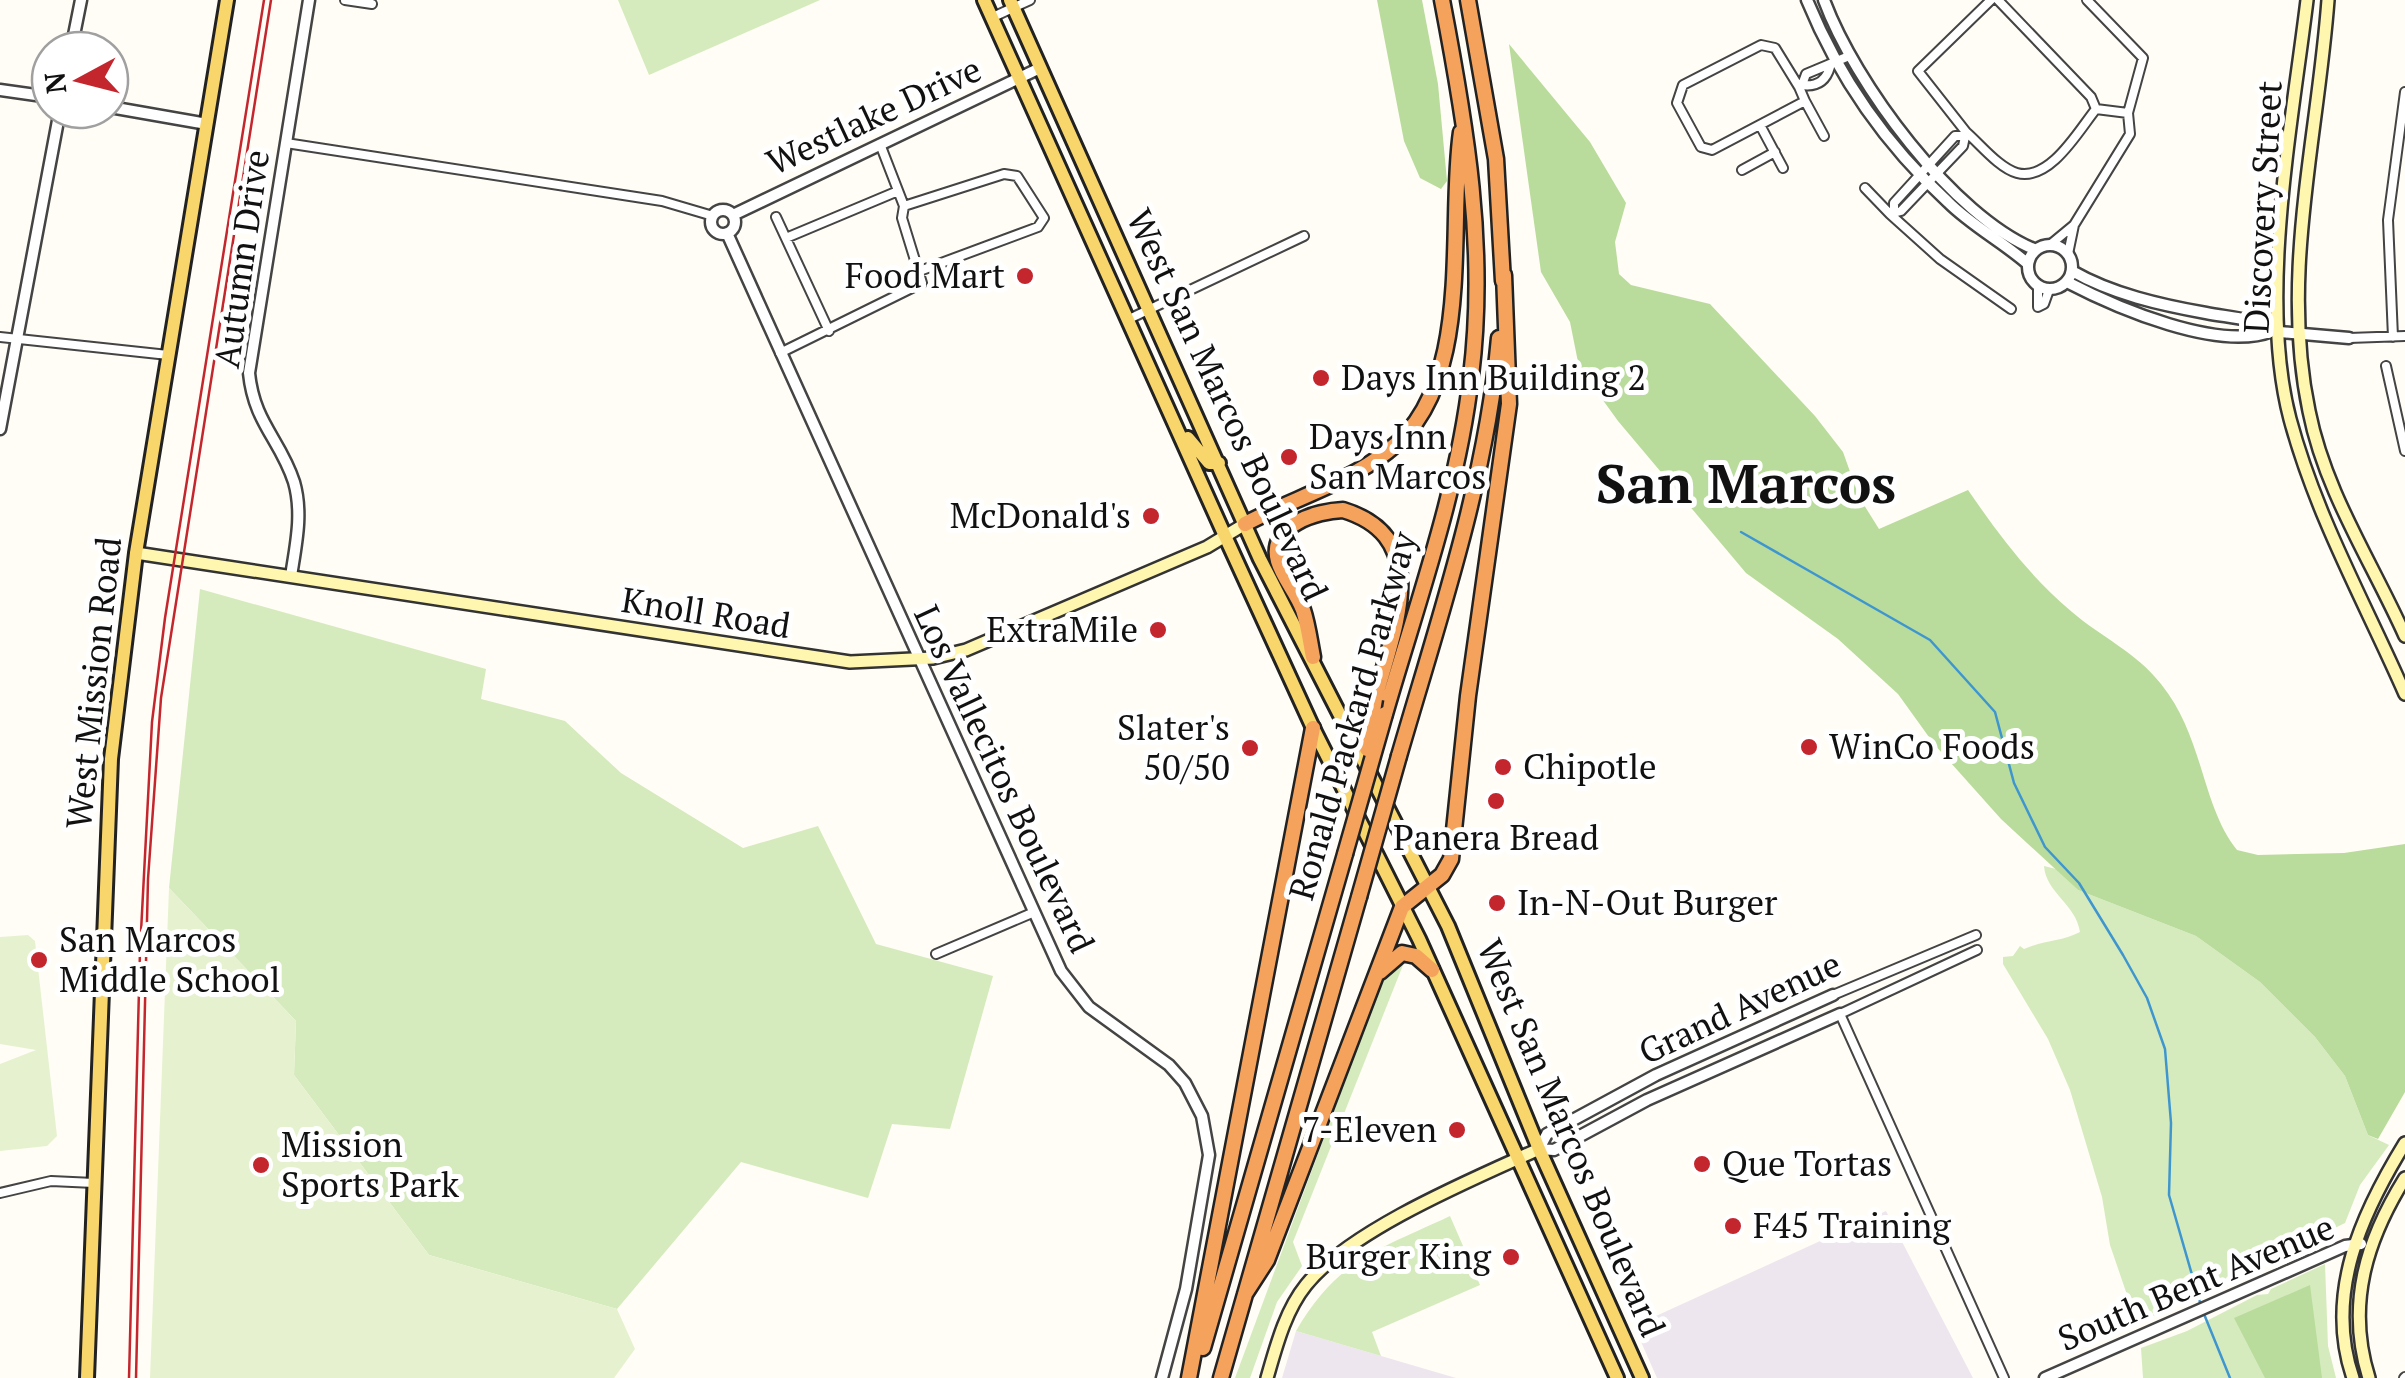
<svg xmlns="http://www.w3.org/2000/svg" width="2405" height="1378" viewBox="0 0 2405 1378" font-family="'PT Serif',serif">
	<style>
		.industrial { fill: #eee6ef }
		.green { fill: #d5ebbd }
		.forest { fill: #b9dc9c }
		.pitch { fill: #e6f2cf }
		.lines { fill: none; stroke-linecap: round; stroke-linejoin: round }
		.stream { stroke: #3f96cf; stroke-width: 2.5 }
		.minor-casing { stroke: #444; stroke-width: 12 }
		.tertiary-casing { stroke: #444; stroke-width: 15 }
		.secondary-casing { stroke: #333; stroke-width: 16 }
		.primary-casing { stroke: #222; stroke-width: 18 }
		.motorway-casing { stroke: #222; stroke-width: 19 }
		.minor { stroke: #fff; stroke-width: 8 }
		.tertiary { stroke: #fff; stroke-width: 10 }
		.secondary { stroke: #fff6b0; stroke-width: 11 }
		.primary { stroke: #f9d66b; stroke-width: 12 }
		.motorway { stroke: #f5a25d; stroke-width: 14 }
		.tram { stroke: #c4262e; stroke-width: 2.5 }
		.rail { stroke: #c4262e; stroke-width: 2.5 }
		.motorway-bridge-casing { stroke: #222; stroke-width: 19; stroke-linecap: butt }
		.motorway-bridge { stroke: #f5a25d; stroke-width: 14 }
		.poi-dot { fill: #c4262e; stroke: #fff; stroke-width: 4 }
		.labels { text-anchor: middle; stroke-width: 10; stroke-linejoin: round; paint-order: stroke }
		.street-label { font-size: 35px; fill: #111; stroke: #fff }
		.poi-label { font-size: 35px; fill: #111; stroke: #fff; text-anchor: start }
		.town-label { font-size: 55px; font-weight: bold; fill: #111; stroke: #fff }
	</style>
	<rect width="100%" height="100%" fill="#fffdf5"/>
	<path class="industrial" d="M1886,1211l87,167h-316l-23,-52z
		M1296,1331l160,47h-174z"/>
	<path class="green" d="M618,0h202l-171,75z
		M200,589l286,80 -5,30 84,22 56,52 122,75 75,-22 58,118 117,32 -43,153 -58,-5 -24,74 -127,-36 -124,147 -188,-54 -135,-180 2,-54 -127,-133z
		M2044,866l12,3 22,21 118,46 64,46 55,55 30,39 23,59 21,10 -29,40 -15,38 -208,101 -27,-79 -8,-48 -32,-107 -22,-51 -45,-75v-7l10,-1 7,-10 4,3c20,-9 37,-7 56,-17 -4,-28 -34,-39 -36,-66z
		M1405,960l-112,282 9,24 -25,36 -27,76h-15l147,-397 9,-17z
		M1450,1216l30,69 -108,47 9,24 -85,-25c42,-72 82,-81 154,-115z
		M2325,1264l3,82 8,32h-193l-2,-30 46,-17 70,-36 11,-1 3,-5z"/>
	<path class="forest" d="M1377,0h45l16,84 9,97 -6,8 -21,-11 -16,-37z
		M1509,44l81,98 36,61 -11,39 4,32 12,11 79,19 105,112 28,36 16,45 20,32 89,-39c31,45 62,87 104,122 29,25 64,40 89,72 43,53 40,121 76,166l21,5 86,-2 61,-9v248l-27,47 -10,-4 -23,-59 -30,-39 -55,-55 -64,-46 -118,-46 -77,-71 -67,-75 -36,-50 -60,-55 -92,-66 -128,-152 -39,-54 -9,-45 -29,-50z
		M2310,1285l12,93h-57l-31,-60z"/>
	<path class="pitch" d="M169,888l127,133 -2,54 135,180 188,54 18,40 -21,29h-464z
		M28,935l7,6 22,195 -10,10 -47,5v-87l36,-14 -36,-6v-107z"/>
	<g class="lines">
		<path class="stream" d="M1741,532l189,108 65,72 19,71 31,64 34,36 44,72 24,43 18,51 6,74 -2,72 32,111
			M2204,1314l26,64"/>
		<g class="minor-casing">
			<path id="minor" d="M345,0l27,4
				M993,17l37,-17
				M1802,85l4,-11 43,-18
				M1802,85c15,2 24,-4 28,-18
				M1799,87l6,14 -93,49 -11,-3 -24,-44 6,-18 78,-40 14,3 24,39 3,-2
				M1805,101l19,35
				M2096,109l32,4
				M1760,125l23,43
				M1966,132c14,12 33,36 51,41 33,9 62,-43 79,-64l-5,-12 -93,-97
				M286,143l376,58 51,15
				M1742,170l33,-18
				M1865,188l25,26 11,-3 62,-65 3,-14 -48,-61 73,-71
				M904,206l100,-32 13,2 27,42 -6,9 -121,45
				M1894,211v-8l61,-67h8
				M1890,214l50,45 71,50
				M776,217l53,114
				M2074,225l56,-91 -2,-21 15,-55 -56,-58
				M786,238l112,-47
				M2051,244l23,-19 -6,29
				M2038,286v21l6,-3 5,-14
				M1129,319l175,-83
				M0,337l168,18
				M2393,337l-5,-117 17,-128
				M2349,338l56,-2
				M780,353l142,-70 -20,-65 2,-12 -24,-62
				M2386,366l19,85
				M1977,950l-137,64 164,364
				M936,954l96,-41
				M1833,995l143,-60
				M0,1193l51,-12 43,2
				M2404,1378l1,-1"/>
		</g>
		<g class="tertiary-casing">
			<path id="tertiary" d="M1807,0c32,78 79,145 141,202 24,24 55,40 80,62
				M1824,0c30,82 129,217 212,250
				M71,50l10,-50
				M0,90l50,7
				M110,107l97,17
				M711 222a12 12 0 1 1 24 0a12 12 0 1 1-24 0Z
				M733,215l307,-147
				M727,233l334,738 28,36 80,58 16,18 17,33 7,39 -23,134 -24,89
				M2028 267a22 22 0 1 1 44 0a22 22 0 1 1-44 0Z
				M2072,271c40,23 89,34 134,42 25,5 45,4 66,18
				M2067,282c50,26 152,70 205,49
				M2280,332l69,6
				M0,429l60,-319
				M291,576c5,-32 12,-63 3,-94 -14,-43 -40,-59 -45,-109l60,-373
				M1833,995l-177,80 -109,59 -8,15 15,1 93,-50 193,-86
				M2045,1378l300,-132 16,-2"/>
		</g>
		<g class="secondary-casing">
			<path id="secondary" d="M2307,0c-15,124 -49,298 -17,419 26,97 75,184 115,275
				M2328,0c-10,137 -48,274 -19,411 16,81 63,151 96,225
				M136,553l714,109 83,-4 33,-8 241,-103 38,-23
				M1267,1378c9,-31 18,-67 39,-93 44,-55 167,-106 233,-136
				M2353,1378c-29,-84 9,-165 52,-235
				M2369,1378c-23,-73 -3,-137 36,-200"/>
		</g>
		<g class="primary-casing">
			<path id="primary" d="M984,0l241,536 88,192 106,211 198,439
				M1010,0l250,559 188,367 91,223 103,229
				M1188,438l21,25h10
				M87,1378l24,-619 25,-206 91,-553"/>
		</g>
		<g class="motorway-casing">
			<path id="motorway" d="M1468,0l28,159 7,122
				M1245,524c47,-25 101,-40 143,-73 88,-66 59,-223 73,-319
				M1313,657c-3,-15 -5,-32 -10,-47 -6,-17 -20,-32 -25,-49 -10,-36 39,-50 65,-51 92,28 50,120 32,189
				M1385,714c32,-111 73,-223 86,-338 16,-128 -5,-251 -29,-376
				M1399,756c40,-138 87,-274 100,-418
				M1380,972l22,-19 14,3 16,14
				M1245,1294l22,-34 135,-353 40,-32 9,-16 17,-163 41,-292 -5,-129
				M1203,1348l142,-494
				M1189,1378l124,-650
				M1221,1378l138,-481"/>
		</g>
		<use href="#minor" class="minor"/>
		<use href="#tertiary" class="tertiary"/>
		<use href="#secondary" class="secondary"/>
		<use href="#primary" class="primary"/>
		<use href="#motorway" class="motorway"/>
		<path class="tram" d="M136,1378l12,-499 13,-181 110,-698"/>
		<path class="rail" d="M129,1378l11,-427 12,-229 13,-104 99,-618"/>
		<g class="motorway-bridge-casing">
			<path id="motorway-bridge" d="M1367,749l8,-50
				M1345,854l40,-140
				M1359,897l40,-141"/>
		</g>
		<use href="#motorway-bridge" class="motorway-bridge"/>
	</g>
	<g class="poi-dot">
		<circle cx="1025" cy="276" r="10"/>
		<circle cx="1321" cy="378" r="10"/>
		<circle cx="1289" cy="457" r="10"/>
		<circle cx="1151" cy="516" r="10"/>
		<circle cx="1158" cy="630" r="10"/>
		<circle cx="1809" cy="747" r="10"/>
		<circle cx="1250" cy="748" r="10"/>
		<circle cx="1503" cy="767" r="10"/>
		<circle cx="1496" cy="801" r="10"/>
		<circle cx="1497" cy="903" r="10"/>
		<circle cx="39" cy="960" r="10"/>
		<circle cx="1457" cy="1130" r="10"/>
		<circle cx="1702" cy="1164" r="10"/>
		<circle cx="261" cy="1165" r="10"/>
		<circle cx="1733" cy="1226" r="10"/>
		<circle cx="1511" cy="1257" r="10"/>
	</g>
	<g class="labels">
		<g class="street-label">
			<text transform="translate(874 116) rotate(-25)" y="12">Westlake Drive</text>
			<text transform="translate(2263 207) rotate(-87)" y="12">Discovery Street</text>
			<text transform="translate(242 259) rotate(-82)" y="12">Autumn Drive</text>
			<text transform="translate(1227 405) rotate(65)" y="12">West San Marcos Boulevard</text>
			<text transform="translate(706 613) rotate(9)" y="12">Knoll Road</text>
			<text transform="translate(94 683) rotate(-84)" y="12">West Mission Road</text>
			<text transform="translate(1353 716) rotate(-74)" y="12">Ronald Packard Parkway</text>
			<text transform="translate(1004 779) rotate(65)" y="12">Los Vallecitos Boulevard</text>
			<text transform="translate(1740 1008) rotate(-25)" y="12">Grand Avenue</text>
			<text transform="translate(1571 1138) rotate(67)" y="12">West San Marcos Boulevard</text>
			<text transform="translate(2196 1283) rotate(-23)" y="12">South Bent Avenue</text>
		</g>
		<g class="poi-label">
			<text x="1005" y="288" text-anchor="end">Food Mart</text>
			<text x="1341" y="390">Days Inn Building 2</text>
			<text x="1309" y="449">Days Inn<tspan x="1309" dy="40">San Marcos</tspan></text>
			<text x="1131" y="528" text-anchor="end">McDonald's</text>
			<text x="1138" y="642" text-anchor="end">ExtraMile</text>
			<text x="1230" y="740" text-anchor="end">Slater's<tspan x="1230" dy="40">50/50</tspan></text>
			<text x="1829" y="759">WinCo Foods</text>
			<text x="1523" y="779">Chipotle</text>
			<text x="1496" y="850" text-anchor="middle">Panera Bread</text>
			<text x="1517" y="915">In-N-Out Burger</text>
			<text x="59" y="952">San Marcos<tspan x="59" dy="40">Middle School</tspan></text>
			<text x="1437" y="1142" text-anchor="end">7-Eleven</text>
			<text x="281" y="1157">Mission<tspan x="281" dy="40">Sports Park</tspan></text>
			<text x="1722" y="1176">Que Tortas</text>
			<text x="1753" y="1238">F45 Training</text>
			<text x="1491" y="1269" text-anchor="end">Burger King</text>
		</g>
		<g class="town-label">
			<text x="1746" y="503">San Marcos</text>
		</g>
	</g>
	<g transform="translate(80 80) rotate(263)"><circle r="48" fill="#ffffff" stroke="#a0a0a0" stroke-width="2.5"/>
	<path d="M0-8L18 38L0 25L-18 38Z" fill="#c4262e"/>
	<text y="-15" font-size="28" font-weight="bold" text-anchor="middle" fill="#111111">N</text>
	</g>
</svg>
